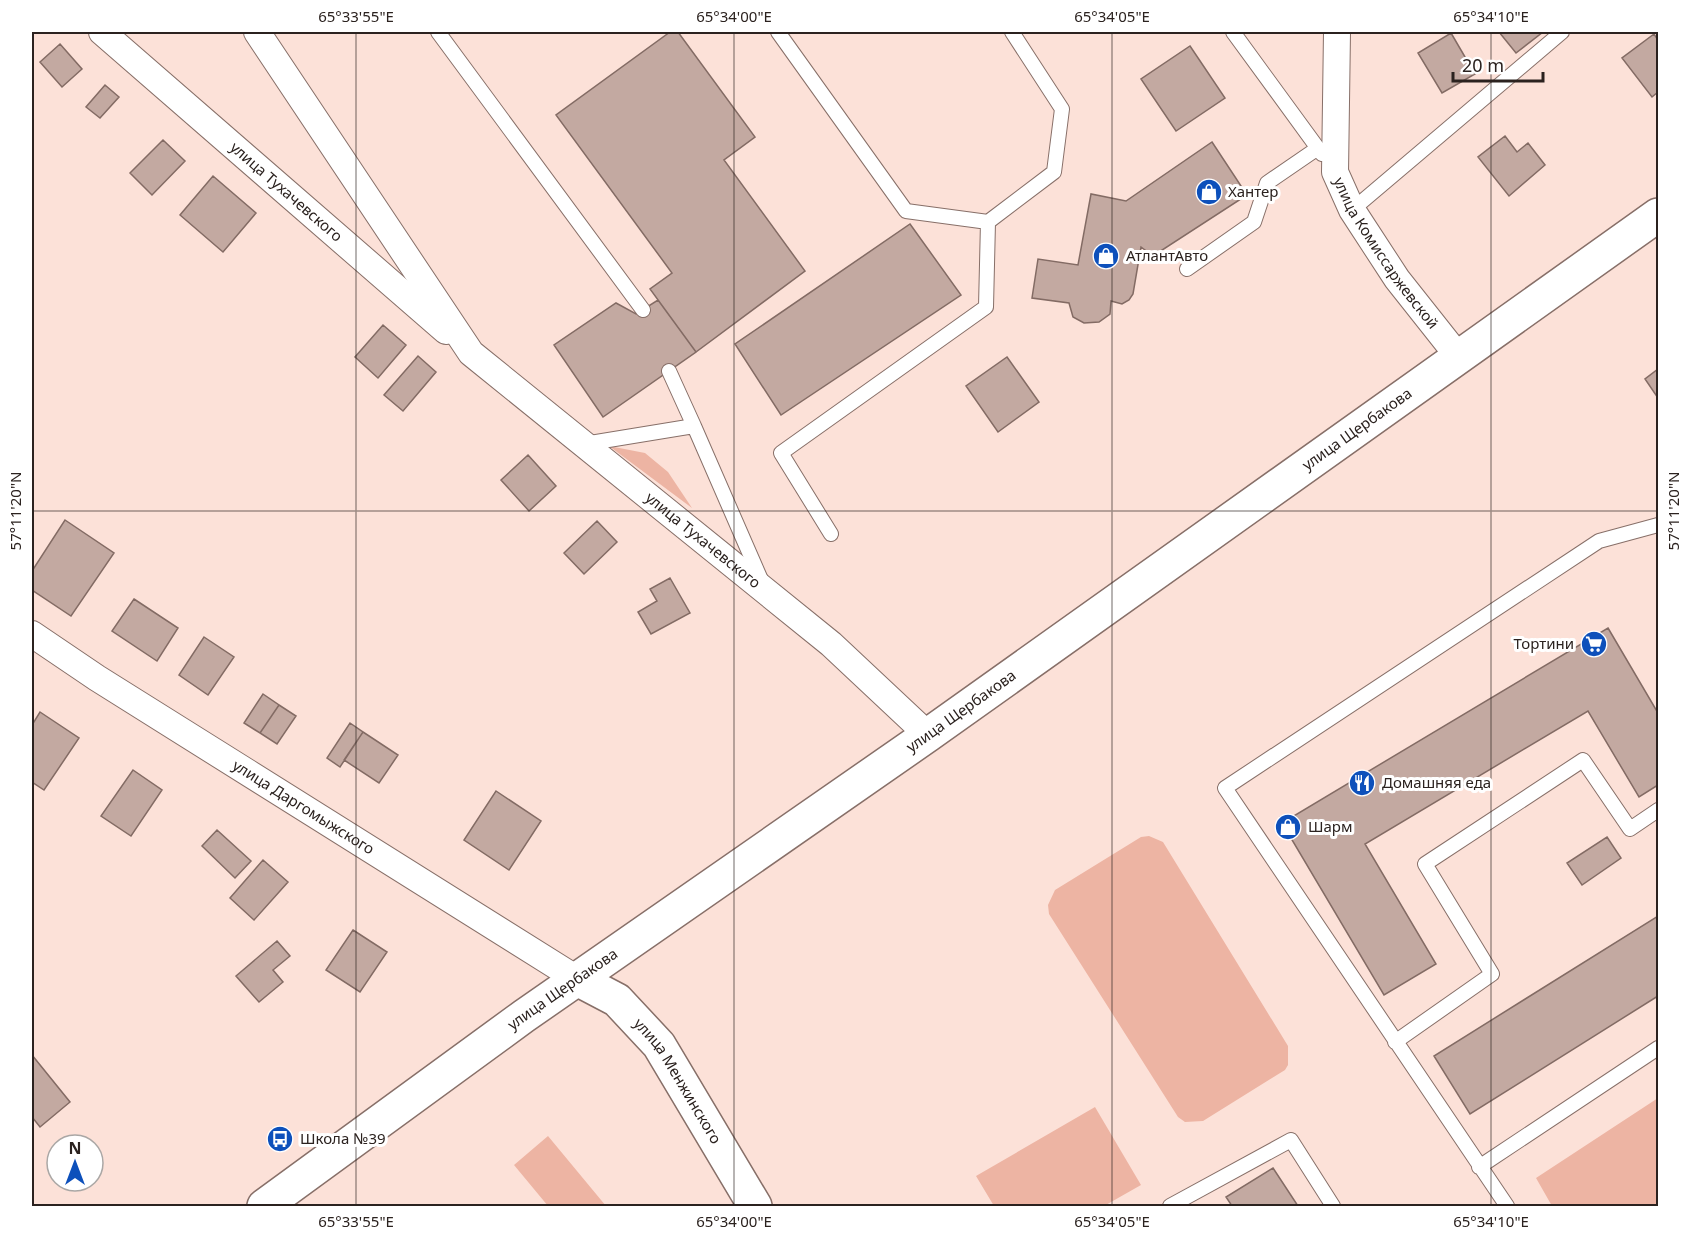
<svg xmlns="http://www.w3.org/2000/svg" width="1690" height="1238" viewBox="0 0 1690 1238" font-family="'Noto Sans',sans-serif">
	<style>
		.green { fill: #edb4a3 }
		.building { fill: #c3a9a1; stroke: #836b64; stroke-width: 1.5 }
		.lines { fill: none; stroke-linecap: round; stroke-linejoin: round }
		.lane-casing { stroke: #876f68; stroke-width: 16 }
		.street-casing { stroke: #876f68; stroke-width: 28 }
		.secondary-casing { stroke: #876f68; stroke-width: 36 }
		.primary-casing { stroke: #876f68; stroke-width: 36 }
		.lane { stroke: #fff; stroke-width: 14 }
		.street { stroke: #fff; stroke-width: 26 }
		.secondary { stroke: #fff; stroke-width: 33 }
		.primary { stroke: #fff; stroke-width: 33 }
		.ticks { fill: none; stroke: #2b221f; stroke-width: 1.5; stroke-opacity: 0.45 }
		.labels { text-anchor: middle; stroke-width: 6; stroke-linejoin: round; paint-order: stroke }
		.street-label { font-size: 15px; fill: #2b221f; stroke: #fff }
		.poi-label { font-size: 15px; fill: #2b221f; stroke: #fff; text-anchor: start }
		.neatline { fill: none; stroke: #2b221f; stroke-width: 2 }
		.ticks-label { font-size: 15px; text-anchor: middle; fill: #2b221f }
	</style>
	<rect width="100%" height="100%" fill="#fce1d8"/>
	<path class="green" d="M609,446l36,7 23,19 24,36z
		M1149,836l14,6 125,204v19l-3,5 -82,51 -18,1 -7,-5 -129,-203 -1,-9 7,-15 86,-53z
		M1658,1098v108h-106l-16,-28z
		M1095,1107l46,78 -37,21h-110l-18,-30z
		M548,1136l58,70h-58l-34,-41z"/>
	<path class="building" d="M670,32h8l77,105 -31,23 81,111 -109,81 -46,-63 22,-16 -116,-158z
		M1499,32h44l-27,21z
		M1451,33l24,41 -33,19 -24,-40z
		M1654,34l4,6v52l-6,5 -30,-39z
		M60,44l22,25 -20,18 -22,-25z
		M1190,46l35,52 -49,33 -35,-52z
		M105,85l14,12 -19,21 -14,-11z
		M1505,136l12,16 11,-9 17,22 -36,31 -31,-39z
		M163,140l22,21 -33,34 -22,-22z
		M1212,142l35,53 -94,61 -12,-9 -8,47 -4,6 -7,4 -11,-3 -1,13 -11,8 -15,1 -11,-6 -4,-14 -37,-5 6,-39 40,6 13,-71 35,7z
		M213,176l43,37 -33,39 -43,-37z
		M910,224l51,71 -180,120 -46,-71z
		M658,300l38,52 -93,65 -49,-72 62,-42 20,11z
		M383,325l23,20 -28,33 -23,-21z
		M418,356l18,16 -33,39 -19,-16z
		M1007,357l32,45 -41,30 -32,-46z
		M1658,369v29l-13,-19z
		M528,455l28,31 -27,25 -28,-31z
		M65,520l49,33 -43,63 -39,-26v-19z
		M597,521l20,21 -33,32 -20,-21z
		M670,578l20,35 -39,21 -13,-22 19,-11 -7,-12z
		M134,599l44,29 -21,33 -45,-30z
		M1608,628l50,85v72l-19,12 -51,-86 -223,133 71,120 -52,31 -102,-172z
		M204,637l30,20 -26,38 -29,-20z
		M263,694l16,11 -19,28 -16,-10z
		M279,705l17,11 -19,28 -17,-11z
		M40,712l39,26 -35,52 -12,-8v-57z
		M350,723l13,9 -23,35 -13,-9z
		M363,732l35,23 -19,28 -35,-23z
		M133,770l29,20 -31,46 -30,-20z
		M496,791l45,30 -32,49 -45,-30z
		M217,830l34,31 -16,17 -33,-32z
		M1607,837l14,21 -39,27 -15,-22z
		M263,860l25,22 -34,38 -24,-22z
		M1658,916v80l-188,118 -36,-58z
		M353,930l34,22 -27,40 -34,-22z
		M277,941l13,15 -17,14 10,12 -24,20 -23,-26z
		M32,1055l38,47 -30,25 -8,-10z
		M1273,1168l25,38h-66l-6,-9z"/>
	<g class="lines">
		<g class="lane-casing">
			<path id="lane" d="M438,32l205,278
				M778,32l128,179 82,11
				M1233,32l89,122
				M1352,210l210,-178
				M1187,269l67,-47 13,-39 51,-35
				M669,371l25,55
				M584,444l110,-18 68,156
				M831,534l-50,-81 205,-146 2,-85 66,-50 8,-63 -50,-77
				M1395,1042l97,-68 -67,-110 158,-104 47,69 28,-19
				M1479,1167l179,-119
				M1170,1206l121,-66 42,66
				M1507,1206l-282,-418 374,-247 59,-16"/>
		</g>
		<g class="street-casing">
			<g id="street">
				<path id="s1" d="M102,32l344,299"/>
				<path id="s2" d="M257,32l214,321 360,291 97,91"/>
				<path id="s3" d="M1337,32l-2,140 17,38 45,69 61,77"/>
				<path id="s4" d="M32,634l65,44 480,301"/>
			</g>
		</g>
		<g class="secondary-casing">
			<g id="secondary">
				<path id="s5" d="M577,979l40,21 42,45 96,161"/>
			</g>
		</g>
		<g class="primary-casing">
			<g id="primary">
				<path id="s6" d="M264,1206l260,-190 404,-281 730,-520"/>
			</g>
		</g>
		<use href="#lane" class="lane"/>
		<use href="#street" class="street"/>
		<use href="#secondary" class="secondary"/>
		<use href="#primary" class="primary"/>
	</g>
	<path class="ticks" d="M356,32v1174M734,32v1174M1112,32v1174M1491,32v1174M32,511h1626"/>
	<defs>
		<g id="shop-disc" transform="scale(1.35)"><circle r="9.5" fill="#0d50bb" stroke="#fff"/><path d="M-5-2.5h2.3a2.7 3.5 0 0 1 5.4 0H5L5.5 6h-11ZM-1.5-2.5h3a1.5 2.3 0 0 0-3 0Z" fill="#fff"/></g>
		<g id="supermarket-disc" transform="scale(1.35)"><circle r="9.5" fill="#0d50bb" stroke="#fff"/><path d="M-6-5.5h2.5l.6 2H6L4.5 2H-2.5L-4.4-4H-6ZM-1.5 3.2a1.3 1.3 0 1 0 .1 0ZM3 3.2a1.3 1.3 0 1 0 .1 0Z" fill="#fff"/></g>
		<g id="restaurant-disc" transform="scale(1.35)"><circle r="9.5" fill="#0d50bb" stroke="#fff"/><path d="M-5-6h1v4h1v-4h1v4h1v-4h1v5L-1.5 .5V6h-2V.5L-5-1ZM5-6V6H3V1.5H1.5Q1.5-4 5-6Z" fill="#fff"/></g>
		<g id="bus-disc" transform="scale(1.35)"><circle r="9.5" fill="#0d50bb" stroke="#fff"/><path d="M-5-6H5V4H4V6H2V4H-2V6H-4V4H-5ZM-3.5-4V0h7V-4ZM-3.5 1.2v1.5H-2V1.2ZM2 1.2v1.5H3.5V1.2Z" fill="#fff"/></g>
	</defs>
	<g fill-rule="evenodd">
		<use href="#shop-disc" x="1209" y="192"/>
		<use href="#shop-disc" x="1106" y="256"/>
		<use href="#supermarket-disc" x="1594" y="644"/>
		<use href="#restaurant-disc" x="1362" y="783"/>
		<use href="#shop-disc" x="1288" y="827"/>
		<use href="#bus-disc" x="280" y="1139"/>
	</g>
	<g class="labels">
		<g class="street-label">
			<text dy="5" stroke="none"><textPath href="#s1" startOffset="244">улица Тухачевского</textPath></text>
			<text dy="5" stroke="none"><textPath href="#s3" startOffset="236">улица Комиссаржевской</textPath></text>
			<text dy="5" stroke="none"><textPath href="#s6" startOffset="1341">улица Щербакова</textPath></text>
			<text dy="5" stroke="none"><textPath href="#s2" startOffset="684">улица Тухачевского</textPath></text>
			<text dy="5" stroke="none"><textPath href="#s6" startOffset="855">улица Щербакова</textPath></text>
			<text dy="5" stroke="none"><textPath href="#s4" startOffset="322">улица Даргомыжского</textPath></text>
			<text dy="5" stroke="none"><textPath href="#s6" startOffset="369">улица Щербакова</textPath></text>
			<text dy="5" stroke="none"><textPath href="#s5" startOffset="147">улица Менжинского</textPath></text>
		</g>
		<g class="poi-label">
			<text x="1228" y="197">Хантер</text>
			<text x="1126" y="261">АтлантАвто</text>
			<text x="1574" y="649" text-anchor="end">Тортини</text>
			<text x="1382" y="788">Домашняя еда</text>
			<text x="1308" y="832">Шарм</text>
			<text x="300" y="1144">Школа №39</text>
		</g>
	</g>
	<rect width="1690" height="1238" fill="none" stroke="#ffffff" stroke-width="66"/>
	<g transform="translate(75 1163)"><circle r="28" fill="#ffffff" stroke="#aaa7a5" stroke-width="1.5"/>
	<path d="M0-4.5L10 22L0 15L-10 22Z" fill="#0d50bb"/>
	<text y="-9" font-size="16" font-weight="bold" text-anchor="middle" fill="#2b221f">N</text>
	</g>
	<path d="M1453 72v9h90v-9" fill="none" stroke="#2b221f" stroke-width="3"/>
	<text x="1462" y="72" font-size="18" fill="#2b221f" stroke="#ffffff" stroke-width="4.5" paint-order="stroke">20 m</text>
	<rect x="33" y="33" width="1624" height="1172" class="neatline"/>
	<g class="ticks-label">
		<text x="356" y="22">65°33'55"E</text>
		<text x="734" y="22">65°34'00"E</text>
		<text x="1112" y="22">65°34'05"E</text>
		<text x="1491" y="22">65°34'10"E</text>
		<text transform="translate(16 511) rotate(-90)" y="5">57°11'20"N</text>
		<text transform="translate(1674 511) rotate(-90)" y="5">57°11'20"N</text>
		<text x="356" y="1227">65°33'55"E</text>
		<text x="734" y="1227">65°34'00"E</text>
		<text x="1112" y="1227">65°34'05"E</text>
		<text x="1491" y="1227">65°34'10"E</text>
	</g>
</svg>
